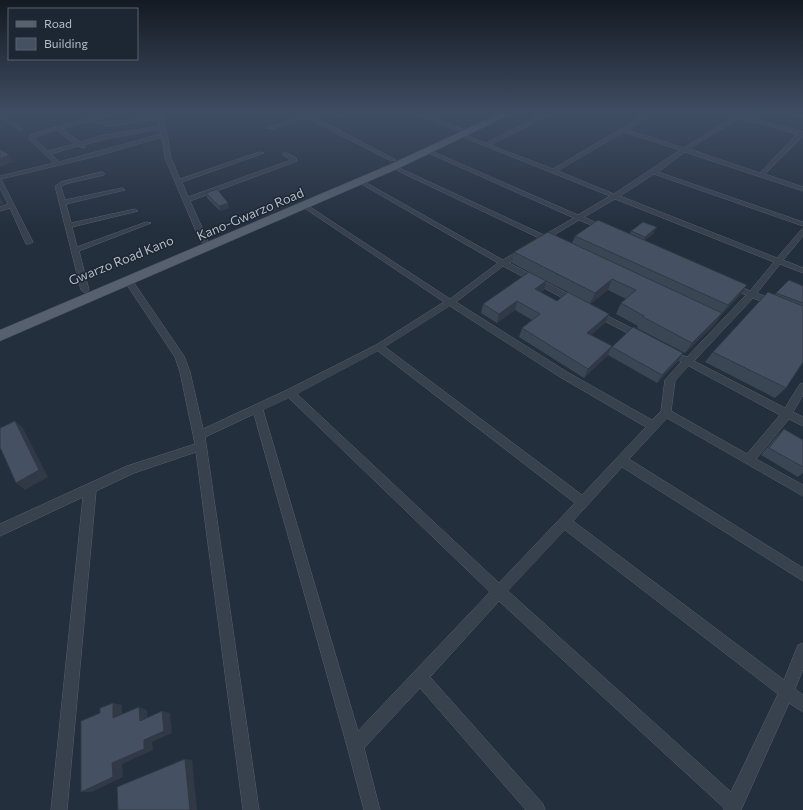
<svg xmlns="http://www.w3.org/2000/svg" width="803" height="810" viewBox="0 0 803 810" font-family="Commissioner,sans-serif">
	<style>
		.lines { fill: none; stroke-linecap: round; stroke-linejoin: round }
		.minor-casing { stroke: #565f6c; stroke-width: 1 }
		.primary-casing { stroke: #414a57; stroke-width: 1 }
		.minor { fill: #38414e; fill-rule: evenodd }
		.primary { fill: #56606e; fill-rule: evenodd }
		.wall { fill: #3b4654; fill-rule: evenodd }
		.shaded-wall { fill: #303945 }
		.building { fill: #455162; stroke: #303945 }
		.labels { text-anchor: middle; stroke-width: 3; stroke-linejoin: round; paint-order: stroke }
		.far-street-label { font-size: 13px; fill: #b4bcc9; stroke: #1d2633 }
	</style>
	<rect width="100%" height="100%" fill="#242f3e"/>
	<g class="lines">
		<g class="minor-casing">
			<path id="minor" d="M0,113h2l20,15v2h-4l-18,-14z
				M106,113h8l-17,6 12,3 49,-5v-4h5l8,45 9,21 79,-27 5,1 -82,29 6,15 103,-37 -8,-5v-2h4l9,5 1,3 -107,40 18,40 -4,2 -4,-2 -35,-83 -3,-21 -65,19 -96,23 32,63 -4,2h-3l-16,-36 -10,3v-4l8,-3 -8,-16v-12l54,-13 -25,-24 1,-4zM159,120l1,6 -55,9 -25,7 -18,-13 28,-8 19,5zM160,129l1,5 -102,28 -8,-8 27,-8 7,2 1,-1 -3,-2 23,-6zM57,130l18,14 -27,7 -14,-13z
				M300,113h7l89,47 -5,1 -84,-43 -36,11 -5,-1 37,-12z
				M338,113h8l-12,4v-2z
				M414,113h8l40,16 -5,1z
				M546,113h7l-63,32 63,24 95,-56h6l-26,17 56,18 51,-32 -9,-3h9l68,19v4l-38,38 38,13v4l-118,-39 -27,20 145,50v4l-149,-52 -34,22 157,62 24,-28 2,-1v7l-20,24 20,8v5l-23,-9 -23,29 19,8 1,2 -1,2h-6l-17,-7 -59,63 91,47 15,-24 3,-1v12l-10,17 10,5v9l-14,-7 -33,40 47,26v11l-136,-78 -38,41 174,109v13l-181,-114 -49,54 211,159 14,-35 5,-2v26l-8,20 8,6v17l-14,-9 -48,107h-17v-2l-225,-207 -69,76 113,127 2,6h-19l-106,-122 -56,60 16,62h-16l-17,-64 -93,-332 -49,23 54,373h-16l-47,-358 -62,21 -38,18 -29,319h-16l32,-313 -83,39v-12l127,-58 68,-22 -15,-72 -5,-15 -50,-75 1,-2h6l52,76 6,16 13,57 84,-39 89,-45 68,-43 -141,-95v-2h4l143,94 48,-36 -140,-81 5,-1 140,79 18,-11h6v4l-18,10 69,36 1,2 -1,2h-6l-69,-37 -47,36 111,70 85,48 9,-9 4,-31 16,-18 -5,-4 2,-2 3,-1 6,2 59,-62 -18,-7v-4h6l16,7 24,-29 -159,-63 -31,18 23,11v2h-4l-24,-10 -30,18 3,2 -1,2h-10l-4,-2 2,-2 -149,-71 5,-1 149,69 30,-17 -150,-67 5,-1 149,65 32,-19 -152,-61 5,-1 22,9zM740,118l57,16 -37,39 -71,-24zM624,132l56,18 -66,44 -56,-23zM450,306l110,71 86,50 -64,68 -197,-148zM378,351l197,152 -76,80 -202,-189zM689,366l91,49 -33,39 -76,-43 4,-30zM289,398l201,194 -132,139 -95,-321zM565,530l213,164 -47,98 -223,-201z
				M791,113l12,1v4l-12,-4z
				M102,172l2,1v2l-39,9 -4,3 4,13 57,-12 3,2 -59,14 5,19 64,-14 3,2 -66,16 5,20 69,-25 5,1 -72,28 10,39 -4,3 -4,-3 -26,-104 6,-4z
				M596,310l47,24 1,2 -4,3 -3,-1 -44,-23 -1,-2 1,-2z"/>
		</g>
		<g class="primary-casing">
			<path id="primary" d="M501,113h12l-116,56 -397,172v-11l389,-165z"/>
		</g>
		<use href="#minor" class="minor"/>
		<use href="#primary" class="primary"/>
	</g>
	<path class="wall" d="M206,193l23,15 -9,3 -13,-13z
		M631,231l23,2 -9,7 95,55 -19,20 -6,9 -30,29 -48,-25 1,-2 -22,-12 5,-11 5,-4 -18,-9 -18,14 19,10 -4,9 -14,12 21,11 66,15 -21,22 -49,-28 -24,23 -65,-41 3,-9 10,-8 -17,-10 -18,13 -16,-10 2,-9 46,-32 -17,-9 2,-11 58,-9 3,-7 55,-2zM546,281l22,11 -11,9 -17,-9 4,-2z
		M803,286v76l-17,26 -11,10 -70,-36 8,-10 63,-59z
		M784,429l19,11v33l-5,4 -37,-22 15,-18z"/>
	<path class="shaded-wall" d="M9,155l4,7 -13,5v-8z
		M0,199h1l3,5 -4,1z
		M228,203l1,5 -9,3 -1,-5z
		M657,227l-3,6 -11,9 2,-5z
		M612,279l-4,11 -18,14 5,-11z
		M546,281l-2,9 -12,8 3,-9z
		M747,285l-7,10 -19,20 7,-10z
		M517,301l-2,9 -18,13 2,-9z
		M722,313l-7,11 -30,29 7,-10z
		M609,314l-4,9 -21,18 3,-8z
		M612,346l-4,9 -24,23 4,-9z
		M683,353l-5,8 -21,22 5,-8z
		M15,421l8,7 25,49 -23,13 -9,-7z
		M113,703l9,2v15l-9,-2z
		M139,707l8,3 1,13 -8,-2z
		M162,711l8,2 2,20 -20,9 1,8 -31,14 1,13 -31,15h-11l31,-29 32,-23z
		M185,759l7,1 5,50h-7z"/>
	<path class="building" d="M0,149l9,6 -9,4z
		M217,189l11,14 -9,3 -13,-13z
		M598,220l149,65 -19,20 -153,-69z
		M643,222l14,5 -12,10 -14,-6z
		M548,232l174,81 -30,30 -49,-26 1,-1 -23,-13 15,-13 -24,-11 -17,14 -81,-41z
		M529,272l17,9 -11,8 22,12 11,-9 41,22 -22,19 25,13 -24,23 -66,-41 18,-14 -23,-13 -18,13 -16,-10z
		M789,280l14,6v17l-27,-10z
		M768,292l35,14v56l-17,26 -73,-36z
		M633,327l50,26 -21,22 -50,-28z
		M15,421l24,49 -23,13 -16,-36v-19z
		M784,429l19,11v27l-34,-19z
		M113,703v15l26,-11 1,14 22,-10 2,20 -20,9v9l-32,14 1,14 -32,15v-71l19,-8v-5z
		M185,759l5,51h-72l-1,-23z"/>
	<linearGradient id="sky" x2="0" y2="1"><stop stop-color="#141a22"/><stop offset="0.5" stop-color="#3f4d63"/><stop offset="1" stop-color="#3f4d63" stop-opacity="0"/></linearGradient>
	<rect width="803" height="227" fill="url(#sky)"/>
	<g class="labels">
		<g class="far-street-label">
			<text transform="translate(250 214) rotate(-23)" y="5">Kano-Gwarzo Road</text>
			<text transform="translate(121 260) rotate(-22)" y="5">Gwarzo Road Kano</text>
		</g>
	</g>
	<rect x="8" y="8" width="130" height="52" fill="#1d2633" stroke="#59626f"/>
	<rect x="16" y="21" width="20" height="6" fill="#56606e" stroke="#59626f"/>
	<text x="44" y="28" font-size="12" fill="#b4bcc9">Road</text>
	<rect x="16" y="38" width="20" height="12" fill="#455162" stroke="#59626f"/>
	<text x="44" y="48" font-size="12" fill="#b4bcc9">Building</text>
</svg>
